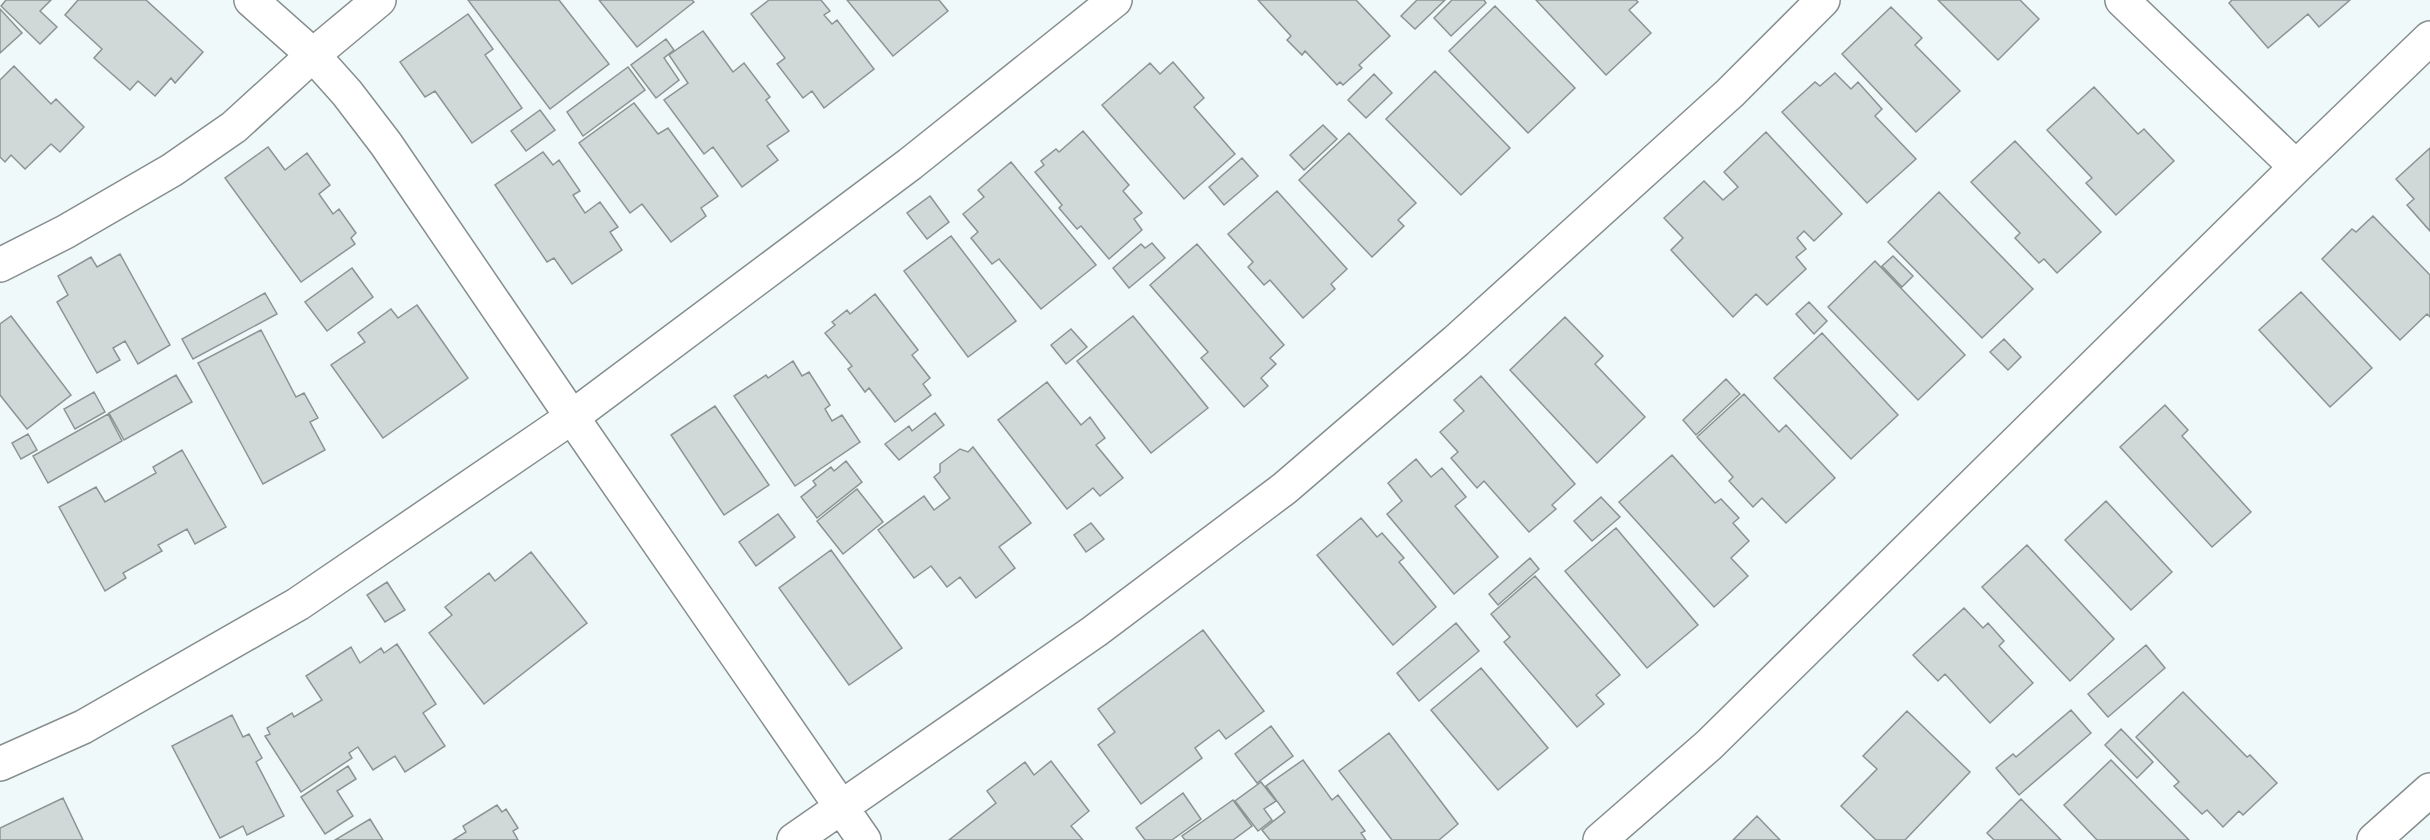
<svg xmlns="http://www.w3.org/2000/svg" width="2430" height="840" viewBox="0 0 2430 840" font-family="'Alegreya Sans',sans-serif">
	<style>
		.building { fill: #d0d9d8; stroke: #8c9493; stroke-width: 1.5 }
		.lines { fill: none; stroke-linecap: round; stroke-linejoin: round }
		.minor-casing { stroke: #868e8e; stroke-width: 36 }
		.minor { stroke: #fff; stroke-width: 33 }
	</style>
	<rect width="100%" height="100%" fill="#f0f9f9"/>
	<path class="building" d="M6,0h45l-11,11 17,16 -17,17 -39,-38z
		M78,0h68l57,52 -28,31 -4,-5 -16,18 -17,-15 -8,9 -36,-32 8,-9 -37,-34z
		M468,0h91l50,64 -59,45z
		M599,0h93l2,2 -57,45z
		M769,0h52l9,11 -6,4 8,9 5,-4 37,49 -50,39 -12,-17 -9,7 -26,-34 8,-6 -34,-44z
		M847,0h92l9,11 -55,45z
		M1258,0h98l34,36 -31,29 3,3 -19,17 -3,-3 -3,3 -32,-34 -3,4 -15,-15 4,-4z
		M1417,0h28l-30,29 -14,-13z
		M1452,0h32l2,3 -35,33 -17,-18z
		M1536,0h100l2,2 -9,8 22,23 -45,42z
		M1938,0h82l19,19 -41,41z
		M2232,0h118l-31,27 -11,-13 -40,34 -39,-45z
		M1495,6l80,82 -47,45 -79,-82z
		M1891,7l31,31 -7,7 45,46 -44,41 -74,-78z
		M0,9l22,24 -22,20z
		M468,14l25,35 -8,6 37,53 -50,35 -37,-52 -10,6 -25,-35z
		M703,31l30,41 11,-9 26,34 -4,3 23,31 -22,15 11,14 -36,27 -29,-40 -9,7 -40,-54 24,-17 -19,-28z
		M666,39l8,11 -10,8 15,22 -23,18 -25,-33z
		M1173,62l31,36 -10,9 41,47 -51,45 -82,-94 48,-42 10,11z
		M14,66l37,38 5,-5 28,28 -24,25 -9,-8 -26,25 -14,-14 -6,7 -5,-5v-77z
		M628,67l17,23 -62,46 -16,-24z
		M1435,71l75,77 -49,47 -75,-76z
		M1835,73l16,16 7,-7 24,27 -7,7 41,43 -49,44 -85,-91 33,-30 5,4z
		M1374,74l18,19 -26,25 -18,-18z
		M2094,87l44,47 6,-5 30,32 -58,54 -30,-32 6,-5 -45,-48z
		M634,103l24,31 10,-6 50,68 -17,12 5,8 -35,26 -29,-38 -12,9 -51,-70z
		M540,110l15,20 -29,21 -15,-20z
		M1323,125l14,14 -33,31 -14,-15z
		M1083,131l46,54 -6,6 19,22 -8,6 8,11 -33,29 -28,-33 -4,3 -18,-21 3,-3 -27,-33 9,-7 -3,-4 15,-12 3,3z
		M1766,132l76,82 -28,27 -10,-10 -7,7 9,11 -10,8 10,12 -39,36 -11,-11 -23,23 -62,-67 12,-12 -19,-20 40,-37 19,19 15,-13 -14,-15z
		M1349,133l67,70 -18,17 6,6 -32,31 -73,-77z
		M2015,141l86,91 -44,41 -13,-14 -5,4 -24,-25 5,-5 -49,-51z
		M268,147l17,23 22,-17 23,32 -11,9 14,20 6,-5 17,24 -5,5 4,6 -54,38 -76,-104z
		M2430,148v83l-23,-26 7,-6 -18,-20z
		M543,152l10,13 6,-5 21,31 -7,4 12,18 15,-11 18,25 -8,5 12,18 -50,34 -18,-26 -7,4 -52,-77z
		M1242,158l16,18 -34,29 -15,-18z
		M1011,162l85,103 -55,44 -42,-50 -7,5 -21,-26 7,-6 -15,-18 21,-17 -6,-7z
		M1277,191l70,78 -16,15 4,5 -32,29 -33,-38 -6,5 -16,-18 5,-5 -25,-28z
		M1939,192l94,97 -51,49 -94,-96z
		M930,196l19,26 -22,17 -20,-26z
		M2373,216l57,59v42l-3,-3 -27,26 -78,-81 30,-30 4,3z
		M951,236l65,85 -48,36 -64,-86z
		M1152,243l13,15 -36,30 -16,-20 28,-24 4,4z
		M1197,244l87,101 -14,13 6,6 -15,14 7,8 -24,21 -43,-49 7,-6 -58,-67z
		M120,254l50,91 -32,19 -13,-23 -12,7 7,12 -23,13 -40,-71 11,-7 -10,-19 33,-19 6,10z
		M1893,256l20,20 -11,11 -20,-21z
		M1875,261l90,94 -47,45 -90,-93z
		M352,268l21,29 -46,34 -22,-29z
		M2301,292l71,76 -42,39 -71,-77z
		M265,293l12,21 -84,45 -11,-20z
		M875,294l43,56 -6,5 18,23 -7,6 8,11 -36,27 -26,-34 -4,4 -17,-23 4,-3 -27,-33 10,-8 -3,-3 15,-12 3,4z
		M1809,302l18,19 -13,13 -18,-20z
		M417,305l51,73 -85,60 -52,-73 34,-23 -7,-9 33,-24 7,9z
		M11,316l60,79 -44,34 -27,-34v-71z
		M1133,316l75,92 -57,45 -74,-92z
		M1565,317l38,39 -8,8 50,53 -48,46 -87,-93z
		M1071,329l16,18 -21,17 -15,-19z
		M261,330l35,67 8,-4 14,25 -8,4 15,28 -62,34 -65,-121z
		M1822,333l76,82 -47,44 -77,-81z
		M2004,339l17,18 -13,13 -18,-18z
		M793,361l9,15 7,-4 21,33 -5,4 7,12 10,-6 18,27 -65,44 -61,-90 32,-21 2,3z
		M176,375l16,27 -68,38 -15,-27z
		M1481,376l94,108 -23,21 4,4 -27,23 -45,-51 -7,7 -26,-30 7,-6 -18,-20 24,-21 -10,-11z
		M1726,379l14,15 -44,41 -13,-15z
		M1047,382l34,43 9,-8 15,21 -9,7 27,33 -23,18 -7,-8 -26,21 -69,-89z
		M94,392l11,20 -30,17 -11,-20z
		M1744,394l35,38 7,-7 49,53 -49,45 -24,-25 -9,9 -24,-26 4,-4 -36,-40z
		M2165,405l23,25 -6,6 69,76 -39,35 -92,-100z
		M715,406l54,79 -45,30 -53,-80z
		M935,413l9,12 -45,35 -14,-16 24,-18 3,5z
		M108,414l14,27 -74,42 -15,-27z
		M28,434l9,16 -16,9 -9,-16z
		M973,447l58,76 -32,24 16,21 -39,30 -16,-21 -13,10 -16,-21 -17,12 -36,-48 46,-34 10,14 16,-12 -16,-21 6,-5v-8l20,-15 8,3z
		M182,450l44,77 -31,17 -8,-15 -29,16 4,6 -39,22 3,5 -21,13 -46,-84 37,-20 9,15 51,-29 -3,-6z
		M1672,455l43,48 6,-4 18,19 -6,5 16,18 -18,17 17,18 -34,31 -95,-105z
		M1416,459l15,18 11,-9 24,29 -11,9 43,51 -44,37 -67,-80 15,-13 -14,-18z
		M846,461l16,21 -45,36 -16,-21 15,-12 -3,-4 18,-14 3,4z
		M857,489l26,33 -40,32 -26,-33z
		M1601,497l19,20 -28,24 -18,-20z
		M2106,501l66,71 -41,38 -66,-70z
		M778,514l17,23 -39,29 -17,-24z
		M1361,518l16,19 5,-4 22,25 -5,4 37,45 -43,38 -76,-90z
		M1091,523l13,16 -18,13 -12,-17z
		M1616,528l82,97 -51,43 -82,-97z
		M2027,545l87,94 -44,42 -88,-94z
		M831,550l71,98 -53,37 -70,-97z
		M531,552l56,71 -103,81 -55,-71 23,-18 -7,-8 44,-34 6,8z
		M1530,558l9,11 -41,36 -9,-11z
		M1535,576l85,99 -24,20 8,9 -27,23 -73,-85 6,-5 -19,-23z
		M387,582l18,28 -20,12 -18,-27z
		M1964,608l19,20 5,-5 16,18 -5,5 34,37 -43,40 -45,-49 -7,7 -25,-26z
		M1456,623l23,28 -60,50 -22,-28z
		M1203,630l61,81 -38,28 -7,-9 -24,18 7,10 -61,46 -43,-59 17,-13 -17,-23z
		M397,644l39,60 -13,9 22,33 -40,26 -10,-16 -22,14 -15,-23 -9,6 3,5 -51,34 -36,-56 5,-2 -3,-6 25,-15 2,4 28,-17 -16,-24 45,-29 9,16 21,-15 3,5z
		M2146,645l19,23 -57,49 -20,-23z
		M1481,668l67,80 -50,42 -67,-80z
		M2183,692l64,65 3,-2 27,28 -34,32 -4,-4 -16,16 -16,-17 -5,4 -28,-28 5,-4 -43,-45z
		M2071,710l20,23 -72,62 -23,-27 17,-14 3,3z
		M1907,711l63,61 -65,68h-29l-35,-34 36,-37 -14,-13z
		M232,715l11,22 6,-3 13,24 -6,4 28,54 -37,19 -4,-9 -23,12 -48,-92z
		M1271,726l22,30 -36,27 -22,-29z
		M2121,729l32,33 -16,16 -32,-33z
		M1389,733l69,91 -19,16h-47l-53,-69z
		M1303,760l29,40 6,-5 27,36 -4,2 5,7h-96l-8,-10 23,-18 -19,-26z
		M2111,760l78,80h-92l-33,-35z
		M1051,761l38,50 -18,15 12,14h-134l47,-37 -9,-12 38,-29 9,13z
		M348,766l8,13 -19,12 16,25 -28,18 -24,-37z
		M1261,782l15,19 -12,8 8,11 -14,11 -23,-30z
		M1183,793l18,26 -29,21h-27l-9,-12z
		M63,798l20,42h-83v-12z
		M2021,799l40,41h-67l-7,-7z
		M1233,800l19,26 -19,14h-48l-3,-4z
		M497,805l5,7 4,-3 12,19 -5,3 5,9h-65l13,-8 -3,-6z
		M1757,816l23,24h-47z
		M370,819l13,21h-48z"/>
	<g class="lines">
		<g class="minor-casing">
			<path id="minor" d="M251,0l62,55 34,38 39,51 186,273 292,423
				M2122,0l174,167
				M0,265l65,-33 107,-62 62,-43 79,-72 66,-55
				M0,764l83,-37 215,-123 274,-187 338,-253 205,-164
				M794,840l301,-209 190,-143 171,-147 274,-248 93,-93
				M1600,840l109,-95 587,-578 134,-129
				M2374,840l56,-50"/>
		</g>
		<use href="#minor" class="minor"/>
	</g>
</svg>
